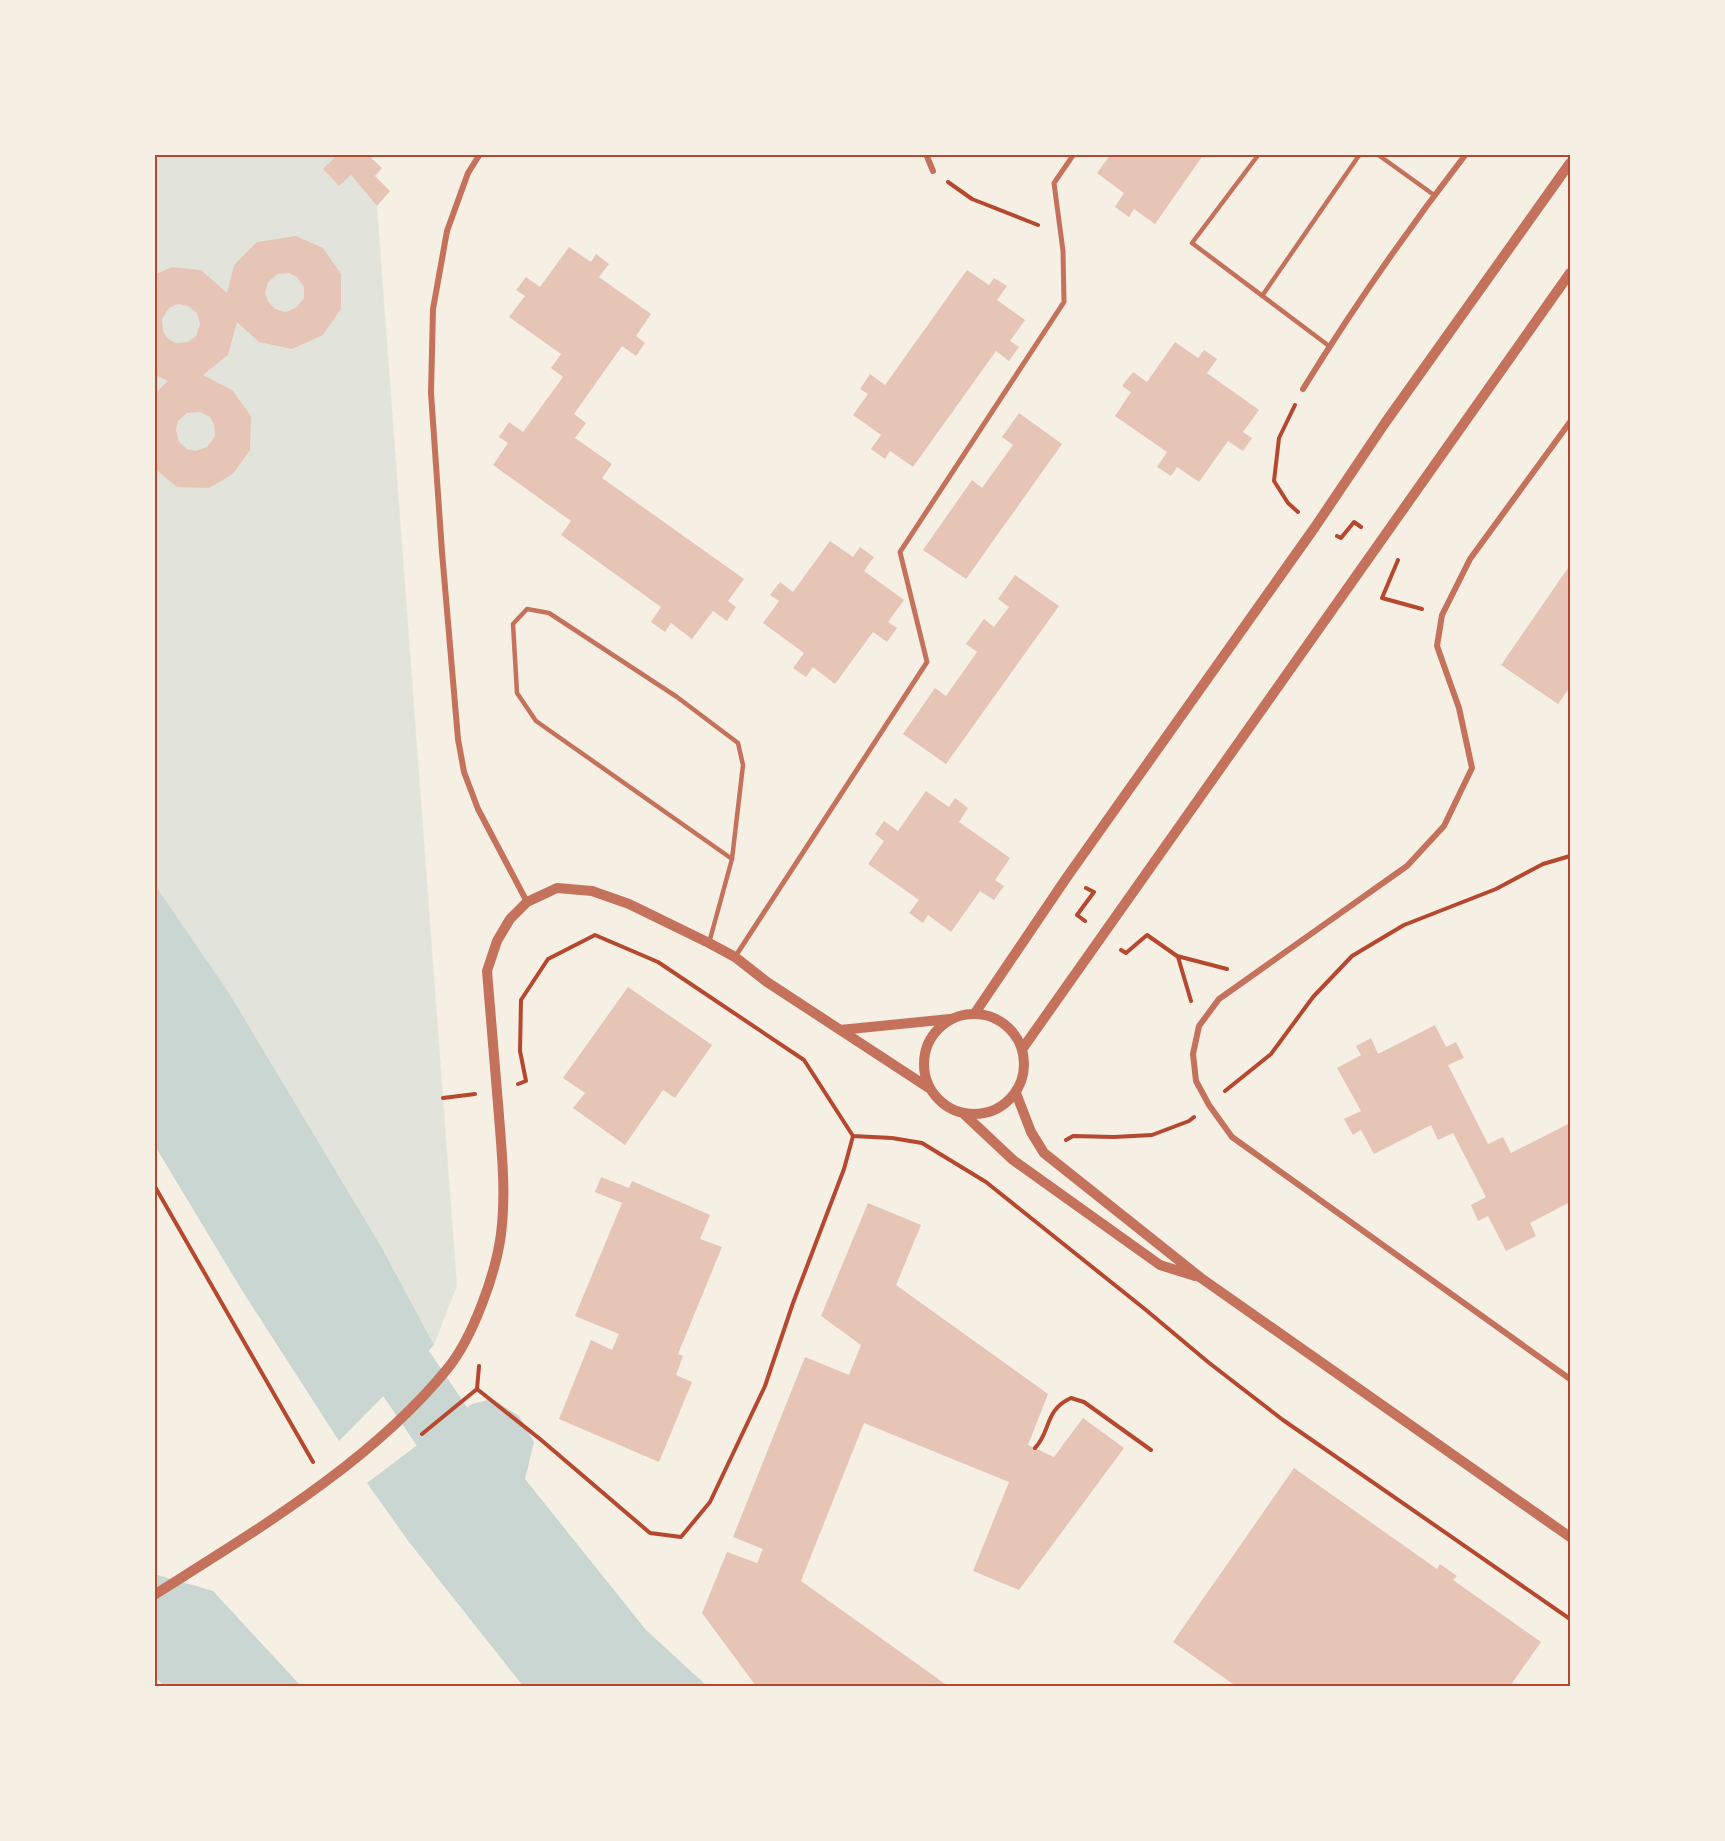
<svg xmlns="http://www.w3.org/2000/svg" width="1725" height="1841" viewBox="0 0 1725 1841" font-family="'Fira Sans Condensed',sans-serif">
	<style>
		.green { fill: #e2e4dc }
		.water { fill: #c9d6d2 }
		.lines { fill: none; stroke-linecap: round; stroke-linejoin: round }
		.river { stroke: #c9d6d2; stroke-width: 63 }
		.building { fill: #e6c5b7; fill-rule: evenodd }
		.path { stroke: #b5482f; stroke-width: 4 }
		.service { stroke: #c5725c; stroke-width: 4.5 }
		.pedestrian { stroke: #c5725c; stroke-width: 5 }
		.minor { stroke: #c5725c; stroke-width: 6 }
		.tertiary { stroke: #c5725c; stroke-width: 10 }
		.neatline { fill: none; stroke: #b5482f; stroke-width: 2 }
	</style>
	<rect width="100%" height="100%" fill="#f6efe4"/>
	<path class="green" d="M154,155h180l43,51 80,1080 -23,59 -52,-97 -153,-255 -74,-108z"/>
	<path class="water" d="M155,885l74,108 153,255 52,97 -95,96 -96,-149 -88,-146z
		M492,1399l27,17 15,26 -9,37 121,151 61,56h-184l-114,-144 -42,-59 105,-79z
		M154,1574l59,17 88,95h-137l-9,-9z"/>
	<g class="lines">
		<path class="river" d="M357,1301l134,198"/>
	</g>
	<path class="building" d="M338,154h33l-2,2 13,12 -7,8 15,15 -13,15 -26,-31 -12,11 -16,-17z
		M1111,154h93l-49,70 -21,-15 -5,8 -14,-10 9,-14 -27,-20z
		M296,236l27,12 18,26v35l-18,26 -31,14 -33,-7 -22,-20 -9,33 -25,20 29,15 19,26 -1,34 -17,24 -24,14 -32,-1 -23,-19v-74l14,-13 -14,-7v-99l18,-8 29,3 26,23 7,-28 23,-23zM289,273l8,4 7,10v11l-7,9 -11,5 -11,-3 -7,-8 -3,-8 3,-11 10,-8zM178,304l10,2 9,7 3,11 -4,12 -8,6 -12,1 -8,-4 -5,-8 -1,-12 7,-11zM200,412l10,5 4,7 1,12 -8,11 -11,4 -9,-2 -8,-7 -3,-12 2,-9 9,-8z
		M569,247l22,15 5,-8 13,10 -10,13 52,37 -15,22 9,7 -9,13 -14,-10 -48,68 12,9 -11,15 37,26 -10,14 142,101 -16,22 8,6 -9,14 -14,-10 -21,28 -21,-16 -6,9 -14,-10 10,-15 -100,-72 10,-14 -78,-56 15,-22 -9,-6 10,-15 14,10 40,-55 -12,-9 10,-14 -52,-37 16,-21 -9,-6 10,-13 14,10z
		M967,270l22,15 5,-7 13,8 -10,14 28,20 -15,21 9,6 -10,14 -13,-10 -83,116 -23,-16 -5,8 -14,-10 10,-14 -28,-20 15,-21 -8,-5 10,-15 15,11z
		M1175,342l23,16 6,-8 13,9 -10,14 52,37 -16,22 9,6 -9,13 -15,-10 -29,41 -22,-15 -6,9 -14,-9 10,-15 -52,-36 16,-24 -9,-6 11,-14 14,10z
		M1019,413l43,31 -96,135 -43,-29 49,-70 10,8 31,-43 -11,-8z
		M830,541l23,16 7,-10 14,10 -10,14 40,29 -16,22 9,6 -10,14 -14,-10 -38,52 -22,-17 -7,10 -13,-9 11,-15 -41,-30 16,-22 -9,-6 10,-13 13,10z
		M1570,565v122l-12,17 -57,-39z
		M1015,575l44,31 -113,158 -43,-30 32,-46 11,8 31,-44 -11,-8 18,-25 10,8 15,-20 -11,-8z
		M926,791l23,16 6,-9 13,10 -9,14 51,36 -15,22 9,6 -10,14 -14,-9 -29,41 -23,-17 -5,8 -14,-10 10,-13 -51,-36 16,-23 -9,-7 9,-13 14,10z
		M628,987l84,58 -37,53 -12,-8 -38,55 -52,-37 12,-15 -22,-15z
		M1435,1025l11,22 10,-5 8,16 -16,7 40,79 15,-7 8,16 59,-30v79l-40,21 6,13 -30,15 -18,-35 -10,5 -7,-16 15,-8 -33,-64 -15,7 -7,-15 -57,29 -13,-24 -8,5 -9,-16 17,-8 -24,-43 24,-13 -5,-9 15,-8 7,16z
		M601,1177l28,11 3,-7 78,34 -10,24 22,8 -44,107 5,2 -7,19 16,7 -33,80 -100,-43 32,-79 21,10 7,-16 -44,-18 47,-113 -27,-11z
		M868,1203l53,22 -25,60 152,109 -20,51 26,12 29,-39 41,30 -105,142 -46,-19 36,-89 -145,-59 -63,158 147,105h-192l-54,-73 25,-61 30,11 6,-14 -30,-12 72,-180 44,18 12,-30 -40,-29z
		M1294,1468l143,101 3,-5 17,12 -4,4 88,62 -31,44h-274l-63,-44z"/>
	<g class="lines">
		<path class="path" d="M948,182l24,17 66,26
			M1295,405l-16,33 -5,43 14,22 10,9
			M1337,536l4,2 13,-16 7,5
			M1398,560l-16,38 40,11
			M1085,921l-8,-6 17,-23 -8,-4
			M1121,950l5,3 21,-18 30,21 50,13
			M1178,957l13,44
			M518,1084l8,-3 -6,-30 1,-51 27,-41 47,-24 63,27 146,98 49,76 39,2 30,5 64,39 160,128 62,52 75,58 287,199
			M1225,1091l46,-37 42,-57 39,-41 52,-31 92,-36 47,-25 27,-8
			M443,1098l32,-4
			M1066,1140l7,-4 41,1 38,-2 37,-14 5,-4
			M154,1185l159,277
			M477,1389l63,50 110,94 31,4 29,-35 55,-116 28,-83 51,-134 9,-33
			M422,1434l55,-45 2,-23
			M1035,1448c16,-16 9,-38 36,-50l13,4 67,48"/>
		<path class="service" d="M1259,154l-67,89 137,103
			M1377,154l57,41
			M1262,296l98,-142
			M709,943l23,-84 11,-94 -5,-22 -61,-46 -128,-84 -22,-4 -14,15 4,69 19,28 196,138"/>
		<path class="pedestrian" d="M735,957l192,-295 -27,-110 164,-250 -1,-51 -9,-68 20,-29"/>
		<path class="minor" d="M480,154l-12,19 -21,58 -14,78 -2,84 11,159 16,187 6,33 14,37 49,93
			M926,154l7,17
			M1303,389c50,-81 105,-160 163,-235
			M1570,422l-100,137 -28,56 -5,31 22,62 13,60 -28,58 -37,40 -188,133 -20,27 -6,28 3,27 13,24 23,32 338,242"/>
		<path class="tertiary" d="M975,1013l92,-136 248,-350 70,-104 185,-260
			M924 1064a50 50 0 1 1 100 0a50 50 0 1 1-100 0Z
			M840,1030l110,-11
			M1023,1048l547,-775
			M1016,1093l15,39 13,21 157,125 369,259
			M964,1114l49,46 147,105 35,11
			M154,1595c101,-64 218,-133 294,-227 25,-31 48,-95 53,-134 5,-40 1,-79 -2,-118 -4,-48 -8,-97 -12,-145l10,-30 13,-22 17,-17 30,-14 35,3 37,13 80,39 26,14 32,25 162,106"/>
	</g>
	<rect width="1725" height="1841" fill="none" stroke="#f6efe4" stroke-width="312"/>
	<rect x="156" y="156" width="1413" height="1529" class="neatline"/>
</svg>
